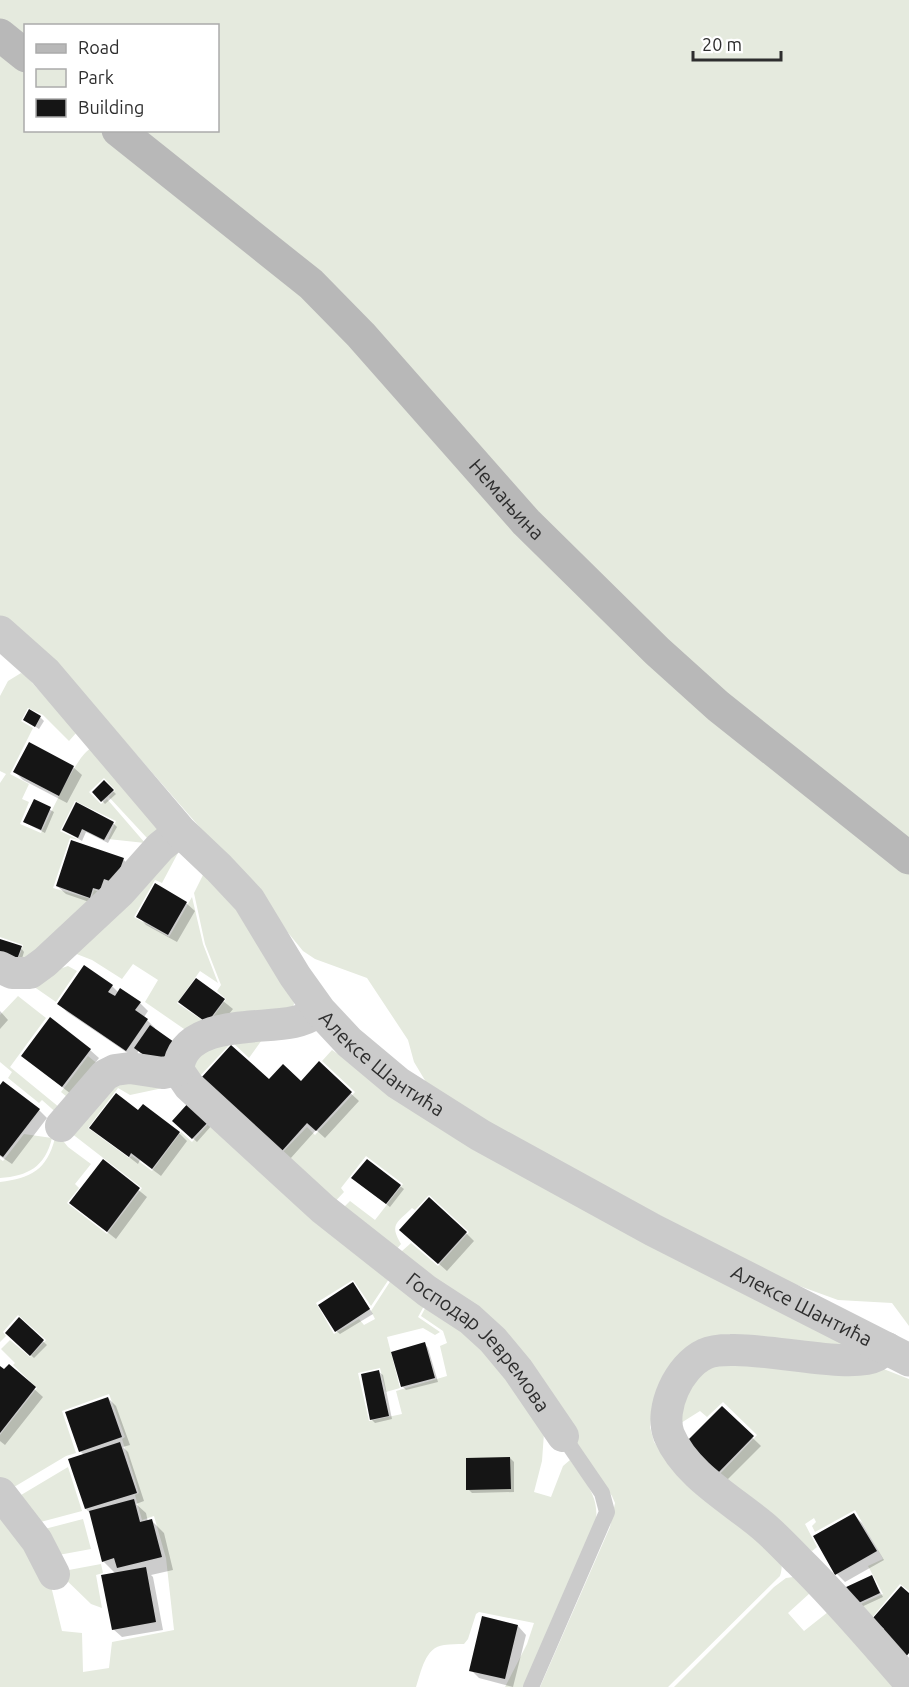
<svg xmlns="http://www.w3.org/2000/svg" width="909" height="1687" viewBox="0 0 909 1687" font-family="Ubuntu,sans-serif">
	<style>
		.green { fill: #e5eade; fill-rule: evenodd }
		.shadow { fill: #0003 }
		.building { fill: #151515 }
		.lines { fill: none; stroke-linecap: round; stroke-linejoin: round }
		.service { stroke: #cbcbcb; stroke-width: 16 }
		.minor { stroke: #cbcbcb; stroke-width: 32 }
		.tertiary { stroke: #cbcbcb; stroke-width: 33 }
		.secondary { stroke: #b8b8b8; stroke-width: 33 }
		.labels { text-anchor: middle; stroke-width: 6; stroke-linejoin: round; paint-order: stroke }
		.street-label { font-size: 20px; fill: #2e2e2e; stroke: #fff }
	</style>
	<rect width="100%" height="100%" fill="#fff"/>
	<path class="green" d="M0,0h909v1326l-17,-23 -54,-3 -55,-20 -320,-168 -37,-30 -12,-20 -6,-22 -41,-62 -52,-19 -12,-8 -73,-89 -169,-194 -61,-52zM26,26h192v104h-192z
		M21,673l6,4 50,55 -8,9 -26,-26 -15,-7 -7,13 12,7 -23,46 19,10 -7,15 7,3 -9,22 21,9c8,-16 36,-78 49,-84l70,80 -13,9 -38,-41 6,-7 -11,-12 -15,14 12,12 6,-5 38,44 -37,-4 8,-18 -41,-20 -15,30 19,9 -9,-2 -17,50 38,11 3,-9 10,4 -59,55 -27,11 5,-15 -23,-8v-154l6,-9 -6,-3v-75l8,-15z
		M179,851l-17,32 -7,-3 -21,37 35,20 23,-40 11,47 15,39 -18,-12 -23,32 31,21 18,-25 -9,-8 4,-6 -16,-41 -11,-51 10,-20 32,32 57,91 1,8 -3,7 -104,20 -42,-29 13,-22 -25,-16 -11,15 -30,-19 -18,-7 89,-97z
		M68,966l9,5 -21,31 -26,-18 12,-9z
		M18,996l28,22 -36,49 55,45 -5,4 -18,-16 -3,3 -31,-25 4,-6 -12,-10v-47z
		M262,1033l2,4 -15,21 -17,-16 -34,36 83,76 26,-27 8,8 40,-43 -33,-31 10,-11 94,64 83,49 145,80 214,109 -3,3 -14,-1 -88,-11 -60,2 -18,12 -17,18 -16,36 -2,16 4,15 16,21 98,80c10,11 17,18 12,33l-112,111h-128l70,-160 5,-24 -3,-7 -103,-150 -15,-16 -66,-44 -35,-27 18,-16 27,23 31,-34 -40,-37 -14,15 -3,-2c-15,15 -23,16 -11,36l-11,13 -53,-43 13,-13 25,19 28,-36 -37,-28 -25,32 3,4 -14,15 -77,-71 -61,-60c-13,-39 46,-41 70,-43z
		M88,1056l11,9 -27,36 -11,-9z
		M119,1080l44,8 -33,7 -12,-7 -30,40 41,30 3,-2 20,15 29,-39 11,10 20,-22 181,153 -22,33 -18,-26 -37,23 18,31 25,-15 5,6 11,-6 -4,-8 24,-37 34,23 -11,20 22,15 -5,3 -12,-7 -36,9 13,51 -14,4 -6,-24 -22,5 11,48 33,-7 -6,-23 51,-15 -7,-30 7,-3 -4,-12 -22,-15 9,-17 38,24 76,110 -2,28 -8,31 17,5 12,-31 7,-6c14,20 29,35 26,60l-72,167h-19l22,-43 7,-21 -55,-11 -3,2 -8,25 -4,5c-7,0 -13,0 -20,1 -19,2 -23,27 -28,42h-416v-185l51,84 11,45 20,2 1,39 26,-4 3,-26 62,-12 -8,-72 -12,-42 -12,4 -7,-25 4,-2 -17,-54 3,-2 -16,-43 -47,17 14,42 -10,3 -57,34 -9,-11v-44l37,-47 -24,-23 2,-2 -14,-14 9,-9 20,17 16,-17 -28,-25 -15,17 3,4 -6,6v-160c31,-4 47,-12 55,-44l5,-1 8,10 23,17 -16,20 4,4 -12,15 40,31 35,-46 -71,-55z
		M24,1134l28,4c-7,29 -24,38 -52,40v-19l3,2z
		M700,1363l181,5 28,11v212l-9,-7 -29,35 -19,-11 31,-14 -15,-28 15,-7 -28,-49 -40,22 -3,-6 4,-4 -2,-4 -9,6 12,23 -5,4 -36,-22 -58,-53 39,-41 -34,-33 -16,15 -7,-6 -27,17z
		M68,1467l14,44 -49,13 -17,-26z
		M83,1519l8,30 -38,7 -16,-25z
		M101,1564l2,9 -7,2 6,33 -11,-4 -33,-32z
		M793,1577l17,16 -22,20 16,18 24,-19 78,75h-232l100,-100 12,-9z"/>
	<path class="shadow" d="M40,717l4,4 -5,8 -14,-9z
		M73,767l9,8 -15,28 -44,-23 -8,-8z
		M104,782l12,12 -11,10 -11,-12z
		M35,801l19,11 -9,21 -21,-11z
		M113,823l4,4 -9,16 -22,-11 -4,9 -18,-11z
		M123,859l8,9 -33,37 -32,-11 -9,-8z
		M186,903l9,8 -18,31 -31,-17 -8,-9z
		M0,940l21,8 3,4 -4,13z
		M197,980l36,29 -17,21 -36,-28z
		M112,986l7,7 21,10 8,8 -4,6 11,11 -1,2 19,13 -9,24 -25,-17 -4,8 -68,-46 -8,-8z
		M0,1011l8,9 -8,9z
		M90,1050l9,8 -28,36 -48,-38z
		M319,1064l40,37 -34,37 -9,-8 -26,29 -79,-73 58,-5 32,2z
		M0,1087l39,23 8,8 -35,46 -12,-8z
		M190,1103l23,21 -16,18 -23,-21z
		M139,1112l40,21 8,8 -26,35 -21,-16 -2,4 -47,-36z
		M103,1161l44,36 -31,42 -45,-36z
		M357,1182l43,4 4,3 -14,18z
		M466,1233l8,8 -27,30 -37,-33z
		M356,1288l17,26 -33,20 -4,-3z
		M19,1319l28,26 -13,13 -27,-25z
		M425,1344l3,4 10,34 -32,8 -4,-4z
		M9,1366l34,31 -38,48 -5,-4v-73l5,4z
		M379,1372l4,3 9,44 -17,4 -4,-4z
		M108,1398l8,8 14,39 -7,2 5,5 16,49 -8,3 10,9 2,9 4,-1 12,12 9,37 -22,5 2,2 10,53 -41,7 -9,-8 3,-55 -13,-13 -11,-46 -6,-6 -2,-54 -4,-4z
		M722,1408l39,38 -35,35 -39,-38z
		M510,1458l4,4v30l-42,1 -4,-4z
		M854,1515l8,8 22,37 -39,22 -8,-8z
		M872,1577l11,20 -26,12 -4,-4z
		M518,1626l8,9 -13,52 -34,-9 -8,-8z"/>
	<path class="building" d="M29,709l12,7 -6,11 -12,-7z
		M29,742l45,24 -15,30 -46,-24z
		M104,780l10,10 -13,12 -9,-10z
		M34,799l17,8 -10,23 -18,-8z
		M76,802l38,20 -10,18 -22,-11 -4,9 -16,-8z
		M71,840l53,18 -9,25 -11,-4 -4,11 -7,-2 -3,10 -34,-12z
		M155,883l32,19 -19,33 -32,-18z
		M0,939l22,7 -6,16 -16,-5z
		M84,965l29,20 -5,7 7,4 5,-8 21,14 -6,8 13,9 -22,32 -69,-47z
		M196,978l29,21 -18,24 -29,-21z
		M50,1017l41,32 -29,38 -41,-31z
		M150,1025l24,17 -15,24 -25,-18z
		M231,1045l38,34 14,-15 18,17 18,-20 33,31 -36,39 -9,-8 -26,29 -80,-74z
		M3,1081l37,28 -37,48 -3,-2v-70z
		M116,1093l22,17 5,-6 37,28 -28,37 -21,-16 -2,4 -40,-29z
		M190,1101l20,19 -18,19 -20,-18z
		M103,1159l37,29 -33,44 -38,-29z
		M367,1159l34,26 -15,19 -35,-26z
		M429,1197l38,35 -29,32 -39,-34z
		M353,1282l17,27 -35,23 -17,-27z
		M19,1317l25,23 -14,16 -25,-23z
		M425,1342l10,36 -34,9 -10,-35z
		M9,1364l27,23 -36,46v-67l4,3z
		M379,1370l10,46 -19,4 -9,-46z
		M108,1397l14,40 -43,15 -14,-40z
		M722,1406l32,30 -37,38 -32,-31z
		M120,1442l17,51 -52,16 -17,-50z
		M510,1457l1,32 -45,1v-32z
		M134,1499l6,23 12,-3 10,38 -45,11 -3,-10 -12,4 -13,-51z
		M854,1513l23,38 -42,24 -22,-39z
		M146,1567l10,55 -44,8 -11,-55z
		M872,1575l8,18 -28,13 -8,-18z
		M901,1586l8,7v60l-4,5 -26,-22 5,-7 -12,-10z
		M482,1616l36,9 -13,54 -36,-8z"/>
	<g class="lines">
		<path class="service" d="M531,1687l76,-175 -5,-19 -39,-57"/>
		<g class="minor">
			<path d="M0,967l12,6h18l15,-11 75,-70 40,-45 20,-16"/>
			<path id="s1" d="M320,1011c-8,5 -16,9 -26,11 -36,8 -111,-3 -116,48l11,16 134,123 104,82 43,28 23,21 25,30 45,66"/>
			<path d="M61,1126l44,-51 10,-5 15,-2 33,5 15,-3"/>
			<path d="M887,1348c-4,3 -8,6 -11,8 -24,13 -111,-8 -145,-6 -7,0 -20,1 -26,4 -26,12 -46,55 -36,81 17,40 62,64 94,91 13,11 24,23 36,35 39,38 74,80 110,121"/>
			<path d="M0,1493l37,48 17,33"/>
		</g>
		<path class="tertiary" id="s2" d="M0,632l45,40 135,159 39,37 30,32 46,76 25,35 29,31 49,41 82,52 173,95 256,130"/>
		<g class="secondary">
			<path d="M0,35l26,21"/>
			<path id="s3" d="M118,130l193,154 50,51 165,187 131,129 61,55 191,152"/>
		</g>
	</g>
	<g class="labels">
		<g class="street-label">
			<text dy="7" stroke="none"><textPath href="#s3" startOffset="538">Немањина</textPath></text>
			<text dy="7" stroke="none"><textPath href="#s2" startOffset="580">Алексе Шантића</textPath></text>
			<text dy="7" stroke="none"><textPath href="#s2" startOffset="1066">Алексе Шантића</textPath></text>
			<text dy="7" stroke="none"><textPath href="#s1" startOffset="572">Господар Јевремова</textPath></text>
		</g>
	</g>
	<rect x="24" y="24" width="195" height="108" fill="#ffffff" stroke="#ababab" stroke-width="1.5"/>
	<rect x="36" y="44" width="30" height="9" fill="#b8b8b8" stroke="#ababab" stroke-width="1.5"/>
	<text x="78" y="54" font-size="18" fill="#2e2e2e">Road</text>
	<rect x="36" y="69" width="30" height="18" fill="#e5eade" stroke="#ababab" stroke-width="1.5"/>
	<text x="78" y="84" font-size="18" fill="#2e2e2e">Park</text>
	<rect x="36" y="99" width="30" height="18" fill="#151515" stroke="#ababab" stroke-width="1.5"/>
	<text x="78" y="114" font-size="18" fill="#2e2e2e">Building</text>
	<path d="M693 51v9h88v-9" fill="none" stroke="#2e2e2e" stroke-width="3"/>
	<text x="702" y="51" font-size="18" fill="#2e2e2e" stroke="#ffffff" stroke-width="4.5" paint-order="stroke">20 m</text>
</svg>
